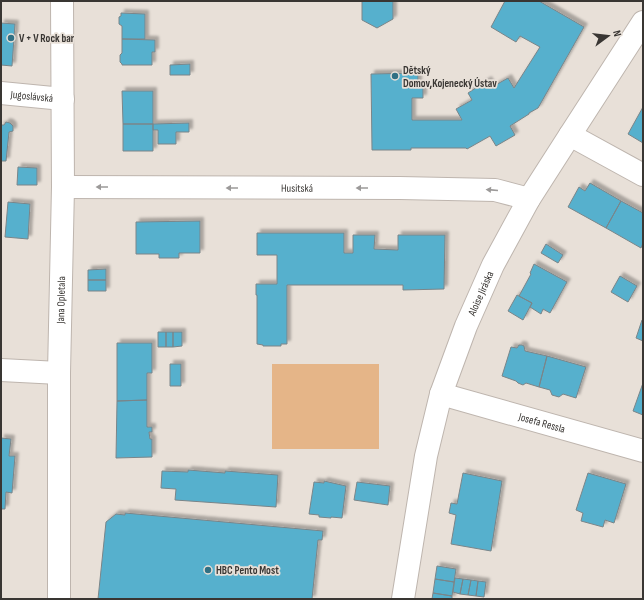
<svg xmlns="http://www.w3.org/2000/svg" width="644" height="600" viewBox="0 0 644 600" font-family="'Sofia Sans Condensed',sans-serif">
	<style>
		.green { fill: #e5b588 }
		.building { fill: #57b0cd; stroke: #7a8589; filter: url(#shadow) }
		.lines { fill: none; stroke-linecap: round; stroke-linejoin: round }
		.minor-casing { stroke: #beb5ae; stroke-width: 24 }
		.minor { stroke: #fff; stroke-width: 22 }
		.oneway { fill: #9c9a99 }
		.poi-dot { fill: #307084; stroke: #e8e0d8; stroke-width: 1.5 }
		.labels { text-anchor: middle; stroke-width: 3.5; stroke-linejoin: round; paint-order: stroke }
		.poi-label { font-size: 11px; font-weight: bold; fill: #393633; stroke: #e8e0d8; text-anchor: start }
		.street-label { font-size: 11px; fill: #393633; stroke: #e8e0d8 }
	</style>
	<defs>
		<filter id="shadow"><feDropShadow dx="3.5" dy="-3.5" stdDeviation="1" flood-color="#0004"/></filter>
	</defs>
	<rect width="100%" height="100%" fill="#e8e0d8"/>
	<path class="green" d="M272,364h107v85h-107z"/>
	<path class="building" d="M362,1h31v18l-16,9 -15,-8z
		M505,1h34l45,26 -46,81 -9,5v1l-19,12 5,9 -19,11 -6,-10 -23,13 -1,-1h-55v2h-39l-1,-76 47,-1v12h5v13h-11v22h50l-6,-11 16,-9 -4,-7 20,-13 4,7 16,-9 6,10 26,-41 -20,-11 -4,6 -25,-15z
		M121,13l24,1v25h-23v-13l-3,-2v-7l2,-1z
		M1,23l14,1 -3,42 -11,-1z
		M122,39l33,1v12h-3v13h-30v-1l-2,-2v-7l2,-2z
		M190,64v11h-20v-10z
		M122,91h31v33h-30z
		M643,107v36l-15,-9z
		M6,122l4,1 3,3v5l-4,1 -3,29h-5v-36h3z
		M189,123v9h-13v12h-18v-14h-5v-6z
		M123,124h30v27h-30z
		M18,167l19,1v17h-20z
		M590,183l31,18 -15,27 -38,-21 11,-20 6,4z
		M621,201l22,12v30l-2,5 -35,-20z
		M8,202l22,2 -2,35 -23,-2z
		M200,221v32h-21v5h-20v-4h-23v-32z
		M257,233h87v20h9v-18h22l-1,14 24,1v-15h47l-1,54 -41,1v-5h-116v59h-6v2h-18v-1l-6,-1v-49h-1v-11h21v-29h-20z
		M546,244l17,11 -5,8 -17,-10z
		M534,264l33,18 -17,31 -7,-4 -2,5 -11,-7 2,-4 -13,-7 12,-22 -1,-1z
		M106,269v11h-18v-10z
		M620,276l17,10 -9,16 -17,-10z
		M88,280h18v11h-18z
		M517,295l15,8 -9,17 -15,-9z
		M642,320h1v21l-7,-3z
		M158,332h8v15h-8z
		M166,332h7v15h-7z
		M173,332h9v14l-9,1z
		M117,343h35v30h-5v27l-30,1z
		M519,345h3l2,1 1,5 22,5 -8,31 -13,-4 -3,2 -5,-2 -2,-2 -14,-5 9,-29 6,1z
		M547,356l39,11 -10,31 -13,-4 -4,3 -7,-2 -2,-5 -11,-3z
		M170,364h11v22h-11z
		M643,383v32l-10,-4z
		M147,400v27h5v5h-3l1,7h2v18l-36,1 1,-57z
		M1,438l10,1 -2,17h6l-3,37 -6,-1 -1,17h-4z
		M188,470l37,3v-2l53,4 -2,32 -101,-7 1,-11 -15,-1 1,-17 26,1z
		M463,473l39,8 -11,70 -40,-7 5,-29 -7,-2 2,-10 6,1z
		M588,473l38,11 -12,39 -9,-3 -2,7 -22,-6 2,-8 -7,-3z
		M324,481l22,5 -4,32 -11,-1v1l-12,-1v-2l-10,-1 5,-32 10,1z
		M357,482l33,4 -2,19 -34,-5z
		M125,513l198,18 -1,9h-4l-6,59h-214l8,-77 10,-8 9,1z
		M437,566l19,3 -2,13 -19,-3z
		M455,578l8,1 -3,15 -7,-2z
		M435,579l19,3 -2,14 -19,-3z
		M463,579l8,1 -3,15 -8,-1z
		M471,580l7,1 -2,15 -8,-1z
		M478,581l8,1 -2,15 -8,-1z
		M433,593l19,3v3h-20z"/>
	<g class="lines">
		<g class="minor-casing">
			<g id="minor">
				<path id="s1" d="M1,93l62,6"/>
				<path d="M570,135l73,40"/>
				<path id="s2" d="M63,187l337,1 95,2 34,9"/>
				<path d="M1,370l58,3"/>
				<path id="s3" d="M441,394l202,57"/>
				<path id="s4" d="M59,599v-226l4,-186 -1,-186"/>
				<path id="s5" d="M403,599l23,-143 15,-62 25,-68 27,-61 36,-66 41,-64 73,-113"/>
			</g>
		</g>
		<use href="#minor" class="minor"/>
	</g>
	<defs><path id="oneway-solid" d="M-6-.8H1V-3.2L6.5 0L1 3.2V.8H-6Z"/></defs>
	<g class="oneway">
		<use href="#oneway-solid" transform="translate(102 187) rotate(-180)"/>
		<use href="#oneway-solid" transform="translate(232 188) rotate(-180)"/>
		<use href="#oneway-solid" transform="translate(362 188) rotate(-180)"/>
		<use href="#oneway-solid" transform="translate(492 190) rotate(-175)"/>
	</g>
	<g class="poi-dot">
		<circle cx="11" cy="38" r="4"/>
		<circle cx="395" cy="76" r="4"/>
		<circle cx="208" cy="570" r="4"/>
	</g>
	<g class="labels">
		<g class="poi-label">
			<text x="19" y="42">V + V Rock bar</text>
			<text x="403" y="74">Dětský<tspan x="403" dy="13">Domov,Kojenecký Ústav</tspan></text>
			<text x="216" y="574">HBC Pento Most</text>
		</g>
		<g class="street-label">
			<text dy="4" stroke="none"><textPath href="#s1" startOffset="31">Jugoslávská</textPath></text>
			<text dy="4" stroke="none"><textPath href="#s2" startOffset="234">Husitská</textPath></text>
			<text dy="4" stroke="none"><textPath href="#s5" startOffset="317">Aloise Jiráska</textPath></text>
			<text dy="4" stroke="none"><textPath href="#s4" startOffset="299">Jana Opletala</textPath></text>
			<text dy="4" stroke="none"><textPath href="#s3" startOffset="105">Josefa Ressla</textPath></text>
		</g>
	</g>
	<rect width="644" height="600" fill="none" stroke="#393633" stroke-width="4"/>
	<g transform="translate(608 36) rotate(75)" stroke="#e8e0d8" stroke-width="3" paint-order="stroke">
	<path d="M0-3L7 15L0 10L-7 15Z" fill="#393633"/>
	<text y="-6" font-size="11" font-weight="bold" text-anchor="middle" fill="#393633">N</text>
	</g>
</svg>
